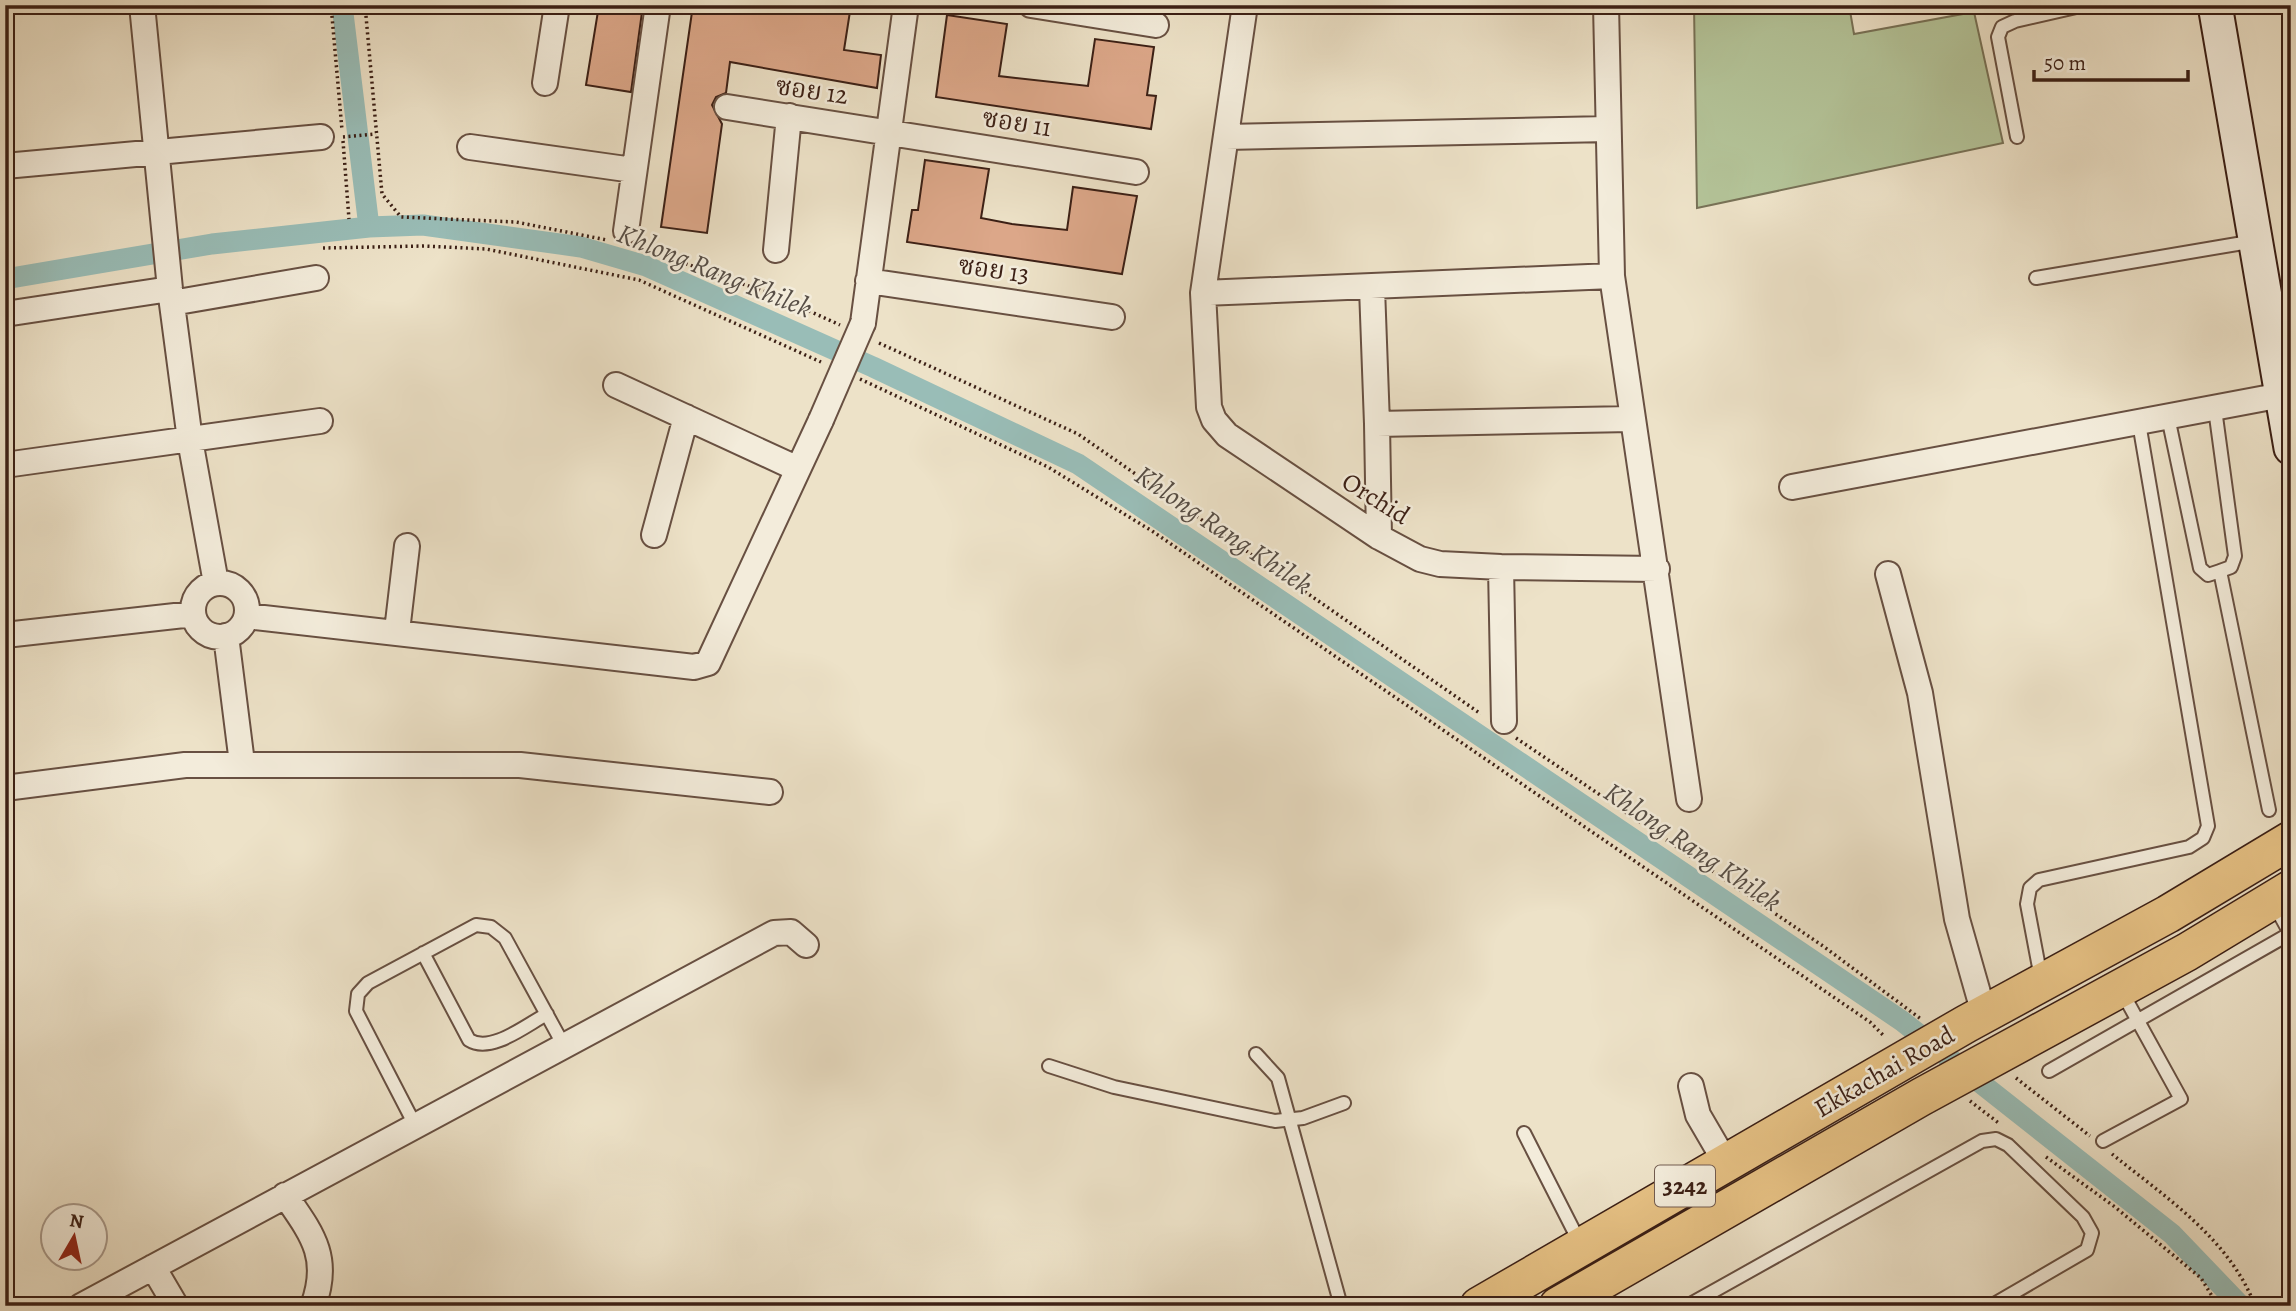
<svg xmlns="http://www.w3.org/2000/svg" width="2296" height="1311" viewBox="0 0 2296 1311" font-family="Alegreya,'Noto Serif Thai',serif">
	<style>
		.green { fill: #b4c499; stroke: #787257; stroke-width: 2 }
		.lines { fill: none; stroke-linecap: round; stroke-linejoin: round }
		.canal { stroke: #99bdb7; stroke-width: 21 }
		.building { fill: #dca789; stroke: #3b1f15; stroke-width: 2 }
		.lane-casing { stroke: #685042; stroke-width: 16 }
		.street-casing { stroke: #685042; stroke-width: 28 }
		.secondary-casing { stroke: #3b1f15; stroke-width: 37 }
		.primary-casing { stroke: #3b1f15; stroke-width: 40 }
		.path { stroke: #3b1f15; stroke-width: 3.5; stroke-dasharray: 2 3.5; stroke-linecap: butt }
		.lane { stroke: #f3ecdb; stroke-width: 12 }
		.street { stroke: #f3ecdb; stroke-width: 24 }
		.secondary { stroke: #f3ecdb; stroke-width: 33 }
		.primary { stroke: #e6c184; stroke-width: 37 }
		.street-bridge-casing { stroke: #685042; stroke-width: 28; stroke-linecap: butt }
		.street-bridge { stroke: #f3ecdb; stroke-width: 24 }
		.labels { text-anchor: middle; stroke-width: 5; stroke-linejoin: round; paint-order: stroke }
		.shield { fill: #f3ecdb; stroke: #725c50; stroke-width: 2 }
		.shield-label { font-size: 24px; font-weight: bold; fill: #3b1f15 }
		.street-label { font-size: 26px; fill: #3b1f15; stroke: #f3ecdb }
		.water-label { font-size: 28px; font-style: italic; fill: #574e46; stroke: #f3ecdb }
	</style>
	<rect width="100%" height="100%" fill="#ede2c8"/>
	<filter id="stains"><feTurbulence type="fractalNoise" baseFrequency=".00286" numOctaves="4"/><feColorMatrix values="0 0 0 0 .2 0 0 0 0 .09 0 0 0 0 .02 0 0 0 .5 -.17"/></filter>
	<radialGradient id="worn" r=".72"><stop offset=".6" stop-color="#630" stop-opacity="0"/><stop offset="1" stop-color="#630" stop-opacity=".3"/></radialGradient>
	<path class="green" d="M1694,5h155l5,29 120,-22 29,131 -306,65z"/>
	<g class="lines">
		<path class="canal" d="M342,5l27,222
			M5,279l207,-35 157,-17 54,-2 158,22 65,19 227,101 205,97 824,557 270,213 69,72"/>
	</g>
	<path class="building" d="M599,5h44l-12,87 -45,-7z
		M693,5h158l-7,45 37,5 -4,33 -147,-26 -4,31 -10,4 -4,8 10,19 -15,109 -46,-6z
		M947,15l60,9 -8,52 89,10 7,-47 59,8 -7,48 9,1 -5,33 -215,-32z
		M925,160l64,9 -8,49 31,6 55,6 6,-43 64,9 -15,78 -215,-32 5,-32h6z"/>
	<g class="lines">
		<g class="lane-casing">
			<path id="lane" d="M2017,137l-19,-100 4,-10 13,-6 70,-16
				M2036,278l219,-37
				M2215,409l20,147 -4,11 -11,4
				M2168,417l32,151 8,7 12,-4 49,239
				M2274,904l17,31
				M423,953l46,87c22,14 57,-15 78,-26
				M2041,978l-14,-74 3,-16 9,-8 150,-33 14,-9 5,-12 -69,-403
				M1256,1054l22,24 63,228
				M1049,1066l65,21 161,34 28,-3 41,-15
				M2049,1071l242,-138
				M415,1125l-59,-114 2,-17 10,-11 108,-58 15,2 14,11 58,106
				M1524,1133l57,112
				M2103,1141l78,-42 -59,-107
				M1687,1306l295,-165 14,-2 12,6 75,72 9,16 -5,17 -96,56"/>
		</g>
		<g class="street-casing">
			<path id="street" d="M142,5l28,284 20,151 26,143
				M1031,5l125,20
				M1245,5l-42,288 6,114 5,13 13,15 152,102 41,22 20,5 61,3 156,2
				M1606,5l6,271 77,523
				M545,83l12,-78
				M727,107l409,65
				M1226,137l382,-8
				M470,147l163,23
				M5,166l316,-29
				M626,231l32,-226
				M776,250l13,-134
				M868,281l244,36
				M1372,288l5,136 254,-5
				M1203,293l409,-17
				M172,303l144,-25
				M5,314l165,-25
				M863,323l43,-318
				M616,385l182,84
				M1377,424l2,113
				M5,465l315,-44
				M1792,487l490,-92
				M654,535l32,-118
				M1501,567l3,154
				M1888,574l32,119 37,226 27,95
				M193 610a27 27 0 1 1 54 0a27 27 0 1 1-54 0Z
				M247,616l447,51 14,-4 113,-243
				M397,631l10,-85
				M5,635l188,-21
				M226,636l16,127
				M5,788l180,-23h335l250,27
				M1691,1086l7,29 28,48
				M285,1195c27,39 46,62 28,111
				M153,1267l23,39
				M81,1306l693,-373 17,-1 15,13"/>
		</g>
		<g class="secondary-casing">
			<path id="secondary" d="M2215,5l76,443"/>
		</g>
		<g class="primary-casing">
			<path id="primary" d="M1479,1306l487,-282 202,-110 123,-74
				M1558,1306l363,-209 266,-145 104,-63"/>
		</g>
		<path class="path" d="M331,5l11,125
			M365,5l17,189 19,23 115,5 91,18
			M343,137l33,-3
			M343,141l6,78
			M639,247l135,48 66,30
			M323,248l101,-2 62,3 153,31 182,82
			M879,343l199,91 403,280
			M860,379l188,88 104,64 718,491 15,15
			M1516,738l307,208 98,73
			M2016,1078l74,58
			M1970,1101l30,23
			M2112,1154c53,43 118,85 143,152
			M2046,1157l69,50 86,71 17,28
			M1430,1306l8,-7 3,7"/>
		<use href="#lane" class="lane"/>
		<use href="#street" class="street"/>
		<use href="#secondary" class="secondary"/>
		<use href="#primary" class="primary"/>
		<g class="street-bridge-casing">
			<path id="street-bridge" d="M821,420l42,-97"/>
		</g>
		<use href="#street-bridge" class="street-bridge"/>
	</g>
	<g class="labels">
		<rect class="shield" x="1655" y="1165.5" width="60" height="41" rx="5"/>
		<g class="shield-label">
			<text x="1685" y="1194">3242</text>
		</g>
		<g class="street-label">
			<text transform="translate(812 90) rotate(8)" y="9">ซอย 12</text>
			<text transform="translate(1017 122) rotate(9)" y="9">ซอย 11</text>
			<text transform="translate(994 269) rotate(8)" y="9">ซอย 13</text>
			<text transform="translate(1376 498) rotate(32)" y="9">Orchid</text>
			<text transform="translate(1884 1071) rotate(-30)" y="9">Ekkachai Road</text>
		</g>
		<g class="water-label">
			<text transform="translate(715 270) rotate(22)" y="10">Khlong Rang Khilek</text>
			<text transform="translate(1224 529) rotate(34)" y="10">Khlong Rang Khilek</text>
			<text transform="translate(1693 846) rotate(34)" y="10">Khlong Rang Khilek</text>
		</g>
	</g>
	<rect width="2296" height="1311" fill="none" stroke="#ede2c8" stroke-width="28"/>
	<rect x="7" y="7" width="2282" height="1297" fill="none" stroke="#3b1f15" stroke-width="3.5"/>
	<rect x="14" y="14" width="2268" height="1283" fill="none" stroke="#3b1f15" stroke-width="2"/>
	<g transform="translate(74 1237) rotate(9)"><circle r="33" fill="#f3ecdb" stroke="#a99a8c" stroke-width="2"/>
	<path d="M0-5L12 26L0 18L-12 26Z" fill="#8f2418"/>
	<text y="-10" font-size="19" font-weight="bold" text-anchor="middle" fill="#3b1f15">N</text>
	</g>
	<path d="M2034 70v10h154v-10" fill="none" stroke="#3b1f15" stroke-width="3.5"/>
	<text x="2044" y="70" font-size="21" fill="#3b1f15" stroke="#f3ecdb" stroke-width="5" paint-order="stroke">50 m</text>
	<rect width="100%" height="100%" filter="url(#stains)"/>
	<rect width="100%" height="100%" fill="url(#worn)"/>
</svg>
